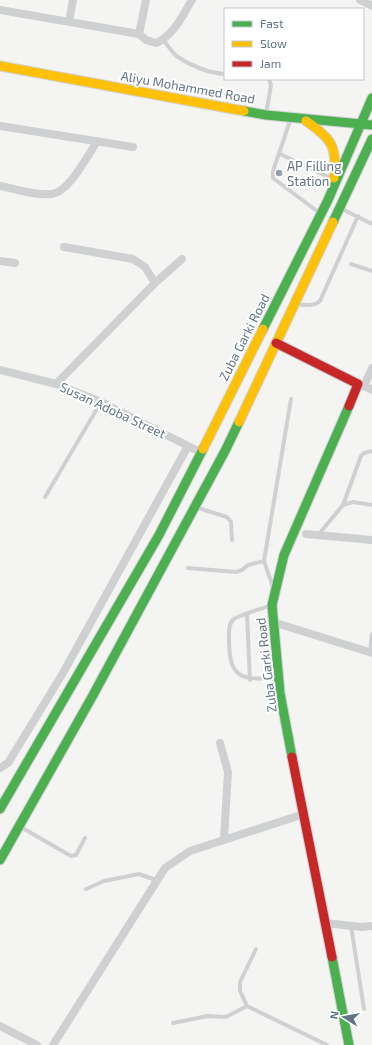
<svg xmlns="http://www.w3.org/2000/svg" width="372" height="1045" viewBox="0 0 372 1045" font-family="'Exo 2',sans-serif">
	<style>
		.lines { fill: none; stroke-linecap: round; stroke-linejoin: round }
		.fast-casing { stroke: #d0d2d3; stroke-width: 11 }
		.slow-casing { stroke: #d0d2d3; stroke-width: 11 }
		.jam-casing { stroke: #d0d2d3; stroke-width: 11 }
		.lane { stroke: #cfd0d1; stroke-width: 4 }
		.street { stroke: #cfd0d1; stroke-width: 8 }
		.fast { stroke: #4caf50; stroke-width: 9 }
		.slow { stroke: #ffc107; stroke-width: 9 }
		.jam { stroke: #c62828; stroke-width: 9 }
		.poi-dot { fill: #94a0ab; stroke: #fff; stroke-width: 1.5 }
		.labels { text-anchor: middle; stroke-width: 4; stroke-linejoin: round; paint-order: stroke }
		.street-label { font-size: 13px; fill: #617385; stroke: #fff }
		.poi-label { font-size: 13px; fill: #617385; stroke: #fff; text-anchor: start }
	</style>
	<rect width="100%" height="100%" fill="#f4f4f2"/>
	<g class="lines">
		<g class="fast-casing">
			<path id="fast" d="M244,111l22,4 106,10
				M333,222l39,-83
				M263,329l65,-129 44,-102
				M292,757l-12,-64 -8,-88 12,-50 65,-149
				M0,809l159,-274 44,-86
				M0,860l92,-163 133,-246 14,-29
				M332,957l17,88"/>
		</g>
		<g class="slow-casing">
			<path id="slow" d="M0,66l244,45
				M306,121c25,17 32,26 28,57
				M239,422l94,-200
				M203,449l60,-120"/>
		</g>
		<g class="jam-casing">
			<path id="jam" d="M276,343l82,41 -9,22
				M292,757l40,200"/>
		</g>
		<path class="lane" d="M163,40c5,5 9,13 15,17 13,9 31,16 47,17
			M266,114l5,-29 -2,-6
			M291,118l-18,53v7l48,36
			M280,154l53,25
			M340,208l32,16
			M351,264l21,7
			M295,304c8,1 18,3 25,-3l38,-85
			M45,497l56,-95
			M343,505l18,-49 3,-3 8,-2
			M195,507l32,10 4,5 1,18
			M319,534l24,-29 10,-3 19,3
			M188,568l48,4 6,-2 6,-5 16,-4
			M273,587l-9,-26 27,-162
			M272,605c-8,3 -33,10 -38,14 -6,4 -5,14 -5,20 0,40 12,41 48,39
			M247,614l3,66
			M370,652l2,-18
			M19,826l52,30 5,-1 9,-17
			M86,889l18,-8 35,-7 17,6
			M351,926l13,83
			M256,949l-16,33v9l7,15 80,39
			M173,1023l35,-7 18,1 21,-11"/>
		<path class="street" d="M360,0l12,6
			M0,10l139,24 7,6 10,3c18,-8 26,-27 36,-43
			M69,22l4,-22
			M139,34l7,-34
			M0,126l133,21
			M0,186c16,3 35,10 52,8 17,-2 35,-38 45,-52
			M64,247l69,12 12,8 10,16
			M0,261l15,2
			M0,370l56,14 45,18 99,50
			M56,384l99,-101 27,-24
			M358,384l6,2 8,-18
			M364,386l8,4
			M306,534l66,6
			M273,622l99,31
			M220,743l8,29 -4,67
			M0,768l8,-5 55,-90 125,-227
			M325,923l37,4 10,-1
			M0,1026l37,19
			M53,1045l112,-177 25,-17 114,-37"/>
		<use href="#fast" class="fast"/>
		<use href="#slow" class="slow"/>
		<use href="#jam" class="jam"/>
	</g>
	<circle class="poi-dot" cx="279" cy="173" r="4"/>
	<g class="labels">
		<g class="street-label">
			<text transform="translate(188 87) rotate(10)" y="5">Aliyu Mohammed Road</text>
			<text transform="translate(244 337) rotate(-63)" y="5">Zuba Garki Road</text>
			<text transform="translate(113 410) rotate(25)" y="5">Susan Adoba Street</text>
			<text transform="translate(266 665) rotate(-97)" y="5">Zuba Garki Road</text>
		</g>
		<g class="poi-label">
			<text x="287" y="171">AP Filling<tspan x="287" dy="15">Station</tspan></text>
		</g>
	</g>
	<rect x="224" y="8" width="140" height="72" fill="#ffffff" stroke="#c0c7ce"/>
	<rect x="232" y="21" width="20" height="6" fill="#4caf50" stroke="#c0c7ce"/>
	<text x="260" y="28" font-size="12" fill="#617385">Fast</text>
	<rect x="232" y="41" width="20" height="6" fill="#ffc107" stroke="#c0c7ce"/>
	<text x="260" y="48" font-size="12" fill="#617385">Slow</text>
	<rect x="232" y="61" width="20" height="6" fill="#c62828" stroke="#c0c7ce"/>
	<text x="260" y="68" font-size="12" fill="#617385">Jam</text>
	<g transform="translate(344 1017) rotate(281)" stroke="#ffffff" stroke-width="3" paint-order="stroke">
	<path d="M0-3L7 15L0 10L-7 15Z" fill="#617385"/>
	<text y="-6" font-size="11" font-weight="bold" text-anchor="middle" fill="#617385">N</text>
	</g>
</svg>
